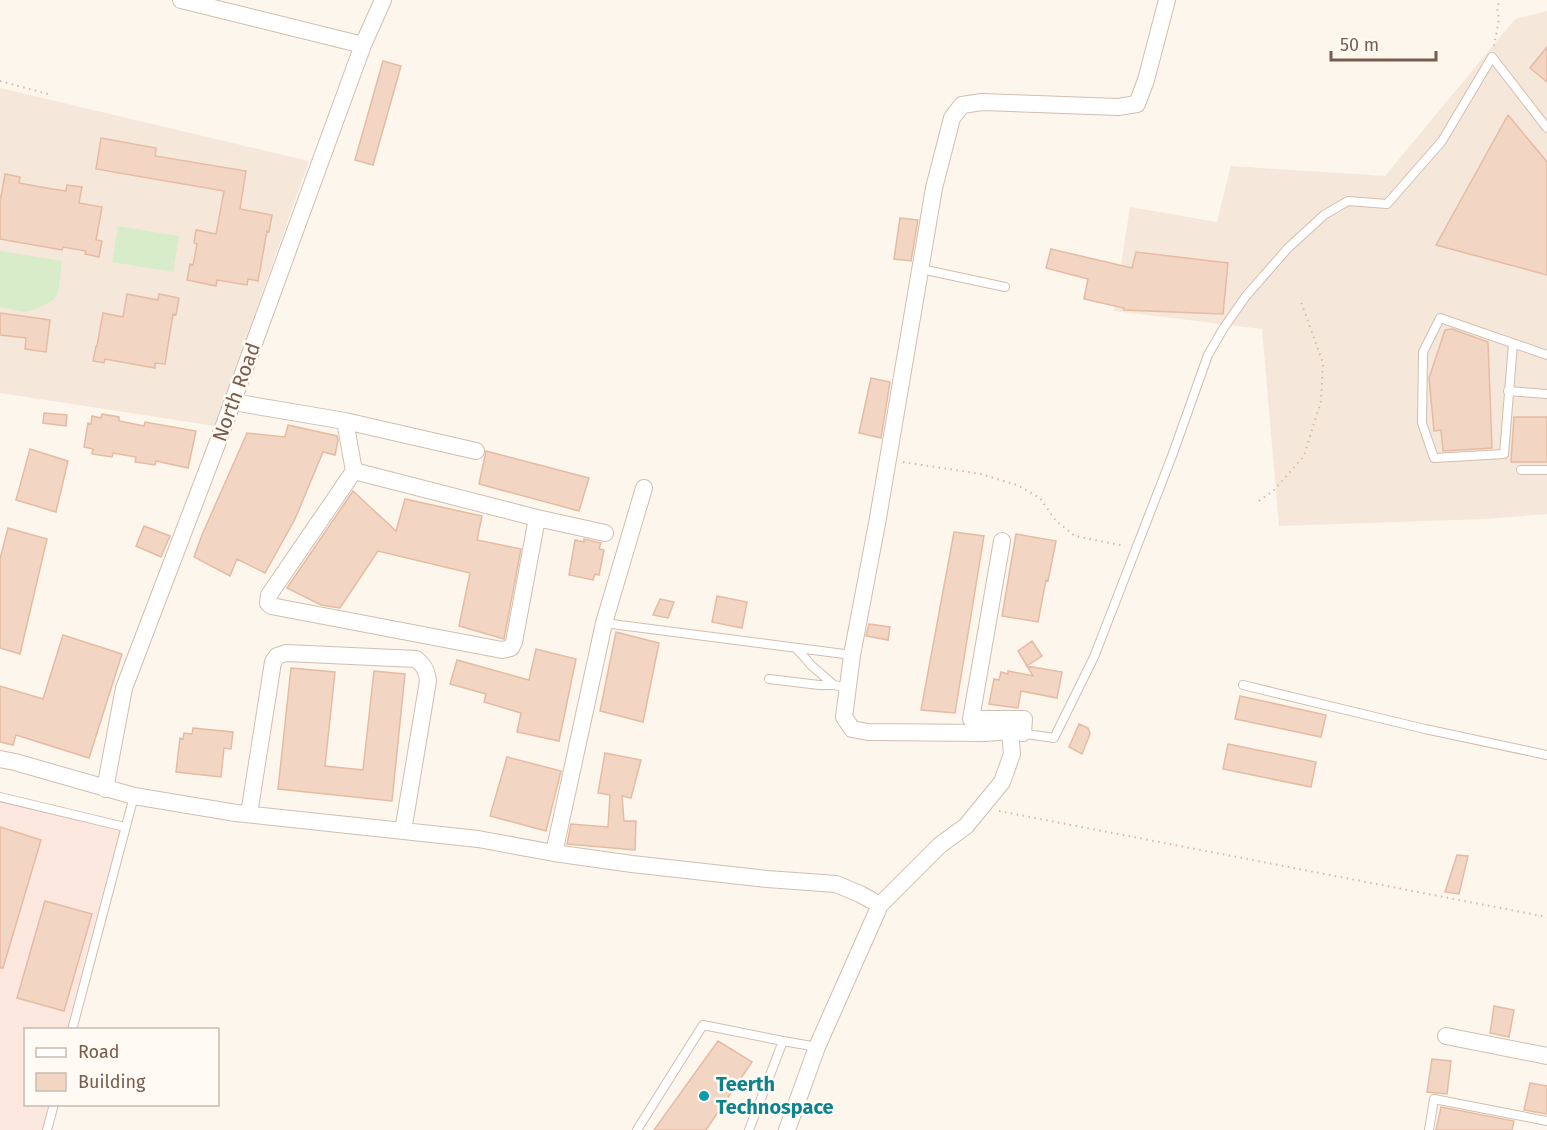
<svg xmlns="http://www.w3.org/2000/svg" width="1547" height="1130" viewBox="0 0 1547 1130" font-family="'Fira Sans',sans-serif">
	<style>
		.residential { fill: #f5e8da }
		.commercial { fill: #fde8e0 }
		.grass { fill: #d8ecc9 }
		.building { fill: #f3d5c3; stroke: #e6bba3; stroke-width: 1.5 }
		.lines { fill: none; stroke-linecap: round; stroke-linejoin: round }
		.service-casing { stroke: #d1beb0; stroke-width: 10 }
		.minor-casing { stroke: #d1beb0; stroke-width: 18 }
		.path { stroke: #d9b8a5; stroke-width: 2; stroke-dasharray: 1.5 4.5; stroke-linecap: butt }
		.service { stroke: #fff; stroke-width: 8 }
		.minor { stroke: #fff; stroke-width: 16 }
		.culture-dot { fill: #0f9aa8; stroke: #fffaf3; stroke-width: 2 }
		.labels { text-anchor: middle; stroke-width: 5; stroke-linejoin: round; paint-order: stroke }
		.street-label { font-size: 20px; fill: #7a5c4d; stroke: #fffaf3 }
		.culture-label { font-size: 20px; font-weight: bold; fill: #0d838f; stroke: #fffaf3; text-anchor: start }
	</style>
	<rect width="100%" height="100%" fill="#fdf6ec"/>
	<path class="residential" d="M1547,11v503l-62,5 -206,7 -17,-197 -148,-18 16,-104 87,15 14,-56 154,10 130,-157z
		M0,88l309,73 -94,265 -215,-33z"/>
	<path class="commercial" d="M0,797l125,30 -53,202 -46,1v74l26,1 -7,25h-45z"/>
	<path class="grass" d="M118,226l61,10 -6,36 -61,-10z
		M0,251l62,10 -4,34 -6,6 -16,8 -12,3 -24,-5z"/>
	<path class="building" d="M1547,47v35l-17,-14z
		M383,61l18,5 -28,99 -18,-5z
		M1508,115l39,47v113l-111,-30z
		M101,138l55,10 -1,8 91,15 -6,38 32,6 -3,17 -2,-1 -9,50 -10,-2 -1,6 -30,-5 -1,6 -29,-6 3,-16 3,1 4,-21 -3,-1 2,-13 20,4 8,-43 -128,-22z
		M5,174l15,3 -1,6 33,6 14,2 1,-6 15,2 -3,16 23,4 -6,33 6,1 -3,16 -14,-3 1,-3 -23,-4 -1,3 -62,-11v-43l1,1z
		M900,218l18,2 -7,41 -17,-2z
		M1051,249l81,19 4,-16 92,11 -5,51 -99,-4v-2l-40,-9 4,-20 -42,-11z
		M127,294l31,6 1,-6 20,4 -3,17 -3,-1 -8,50 -10,-1v5l-50,-9 -1,4 -11,-2 3,-15h1l6,-33 20,4z
		M0,313l50,7 -4,32 -21,-3 1,-11 -26,-3z
		M1452,329l36,13 4,106 -49,3 -2,-21 -7,1 -5,-53 16,-48z
		M871,378l19,4 -9,56 -22,-5z
		M44,413l23,2 -1,11 -23,-3z
		M102,414l17,3v4l25,5 1,-4 51,9 -8,37 -32,-7 -1,4 -20,-3 1,-5 -23,-4 -1,4 -20,-3 1,-5 -9,-2 4,-24 3,1 1,-8 9,2z
		M1514,417h33v45h-36z
		M288,425l49,11 1,5 -3,14 -12,-3 -28,67 -30,54 -28,-14 -7,17 -36,-19 8,-22 45,-102 38,4z
		M30,449l38,12 -12,51 -40,-12z
		M486,451l103,27 -10,33 -100,-27z
		M353,491l43,40 9,-32 77,17 -5,24 44,9 -17,90 -45,-13 11,-53 -92,-22 -38,57 -19,-3 -34,-17z
		M144,526l26,10 -9,21 -25,-11z
		M8,528l39,11 -27,115 -20,-6v-89z
		M954,532l30,4 -29,177 -34,-3z
		M1016,534l40,7 -8,40 -2,-1 -8,42 -36,-6z
		M584,539l17,4 -2,6 5,1 -5,25 -4,-1 -2,6 -24,-5 6,-35 9,2z
		M717,596l30,6 -5,26 -30,-6z
		M660,599l14,3 -6,16 -15,-3z
		M869,624l21,3 -2,13 -22,-4z
		M616,632l43,11 -16,79 -43,-11z
		M63,635l59,19 -33,104 -73,-23 -3,10 -13,-3v-56l43,13z
		M1032,641l10,15 -15,10 35,6 -5,26 -36,-7 -3,17 -29,-4 5,-25 5,1 2,-8 7,2v-3l25,5 -15,-25z
		M536,649l40,10 -17,82 -42,-9 4,-19 -37,-11 2,-8 -36,-10 7,-24 72,20z
		M291,668l44,4 -10,94 38,4 11,-99 31,3 -13,127 -114,-12z
		M1240,696l86,19 -5,22 -86,-18z
		M1079,724l9,4 2,6 -8,20 -13,-7z
		M193,728l40,4 -2,17 -7,-1 -3,29 -45,-5 4,-34 3,1 1,-6 8,1z
		M1228,744l88,18 -5,25 -88,-18z
		M605,753l36,7 -10,38 -9,-2 2,25h12l-1,29 -68,-6 4,-20 37,3 2,-32 -12,-2z
		M507,757l54,14 -15,60 -56,-15z
		M0,827l41,13 -38,128h-3z
		M1457,855l11,1 -9,38 -14,-2z
		M45,901l47,13 -28,97 -47,-13z
		M1494,1006l20,4 -5,27 -19,-4z
		M718,1041l34,21 -46,68h-52z
		M1432,1059l19,2 -4,33 -20,-2z
		M1530,1083l17,3v28l-23,-4z
		M1441,1107l73,14 -2,9h-76z"/>
	<g class="lines">
		<g class="service-casing">
			<path id="service" d="M921,269l84,18
				M1513,344l-9,110 -70,4 -12,-35 1,-71 17,-34 107,37
				M1508,391l39,3
				M1521,470h26
				M604,623l248,32
				M796,648l16,18 22,19
				M769,679l50,6h15l13,3
				M1243,685l182,44 122,26
				M1020,733l34,5 40,-81 78,-201 36,-101 15,-26 23,-33 42,-48 36,-33 24,-14 39,3 55,-63 50,-84 55,71
				M0,797l125,30
				M72,1030l62,-234
				M47,1130l7,-26
				M637,1130l66,-105 80,16
				M749,1130l34,-89 34,6
				M1429,1130l5,-31 113,22"/>
		</g>
		<g class="minor-casing">
			<path id="minor" d="M181,0l182,45
				M233,402l112,19 9,50 183,47
				M345,421l131,30
				M354,471l-85,124 -1,8 3,3 231,44 9,-2 3,-6 23,-124 68,15
				M1002,541l-31,178h53l-1,14
				M0,759l15,3 119,34 102,17 242,26 76,14 78,11 135,15 69,5 24,10 20,11
				M105,789l19,-101 95,-249 144,-394 20,-45
				M249,814l24,-152 4,-6 9,-3 130,6c8,6 11,12 12,22l-25,150
				M554,853l50,-230 40,-135
				M1446,1036l101,20
				M787,1130l30,-83 63,-142 60,-60 26,-19 36,-44 10,-28 -2,-23 -25,2 -117,-1 -16,-3 -8,-12 8,-62 26,-137 56,-330 18,-70 10,-13 20,-3 136,5 19,-3 9,-24 21,-80"/>
		</g>
		<path class="path" d="M1494,46l5,-27 -2,-11 3,-8
			M0,81l48,13
			M903,462l78,12 36,11 23,13 16,23 19,15 50,10
			M1259,501l15,-11 30,-34 17,-55 2,-38 -22,-61
			M999,811l548,106"/>
		<use href="#service" class="service"/>
		<use href="#minor" class="minor"/>
	</g>
	<circle class="culture-dot" cx="704" cy="1096" r="6"/>
	<g class="labels">
		<g class="street-label">
			<text transform="translate(236 392) rotate(-70)" y="7">North Road</text>
		</g>
		<g class="culture-label">
			<text x="716" y="1091">Teerth<tspan x="716" dy="23">Technospace</tspan></text>
		</g>
	</g>
	<rect x="24" y="1028" width="195" height="78" fill="#fffaf3" stroke="#cabbb1" stroke-width="1.5"/>
	<rect x="36" y="1048" width="30" height="9" fill="#ffffff" stroke="#cabbb1" stroke-width="1.5"/>
	<text x="78" y="1058" font-size="18" fill="#7a5c4d">Road</text>
	<rect x="36" y="1073" width="30" height="18" fill="#f3d5c3" stroke="#cabbb1" stroke-width="1.5"/>
	<text x="78" y="1088" font-size="18" fill="#7a5c4d">Building</text>
	<path d="M1331 51v9h105v-9" fill="none" stroke="#7a5c4d" stroke-width="3"/>
	<text x="1340" y="51" font-size="18" fill="#7a5c4d" stroke="#fffaf3" stroke-width="4.5" paint-order="stroke">50 m</text>
</svg>
